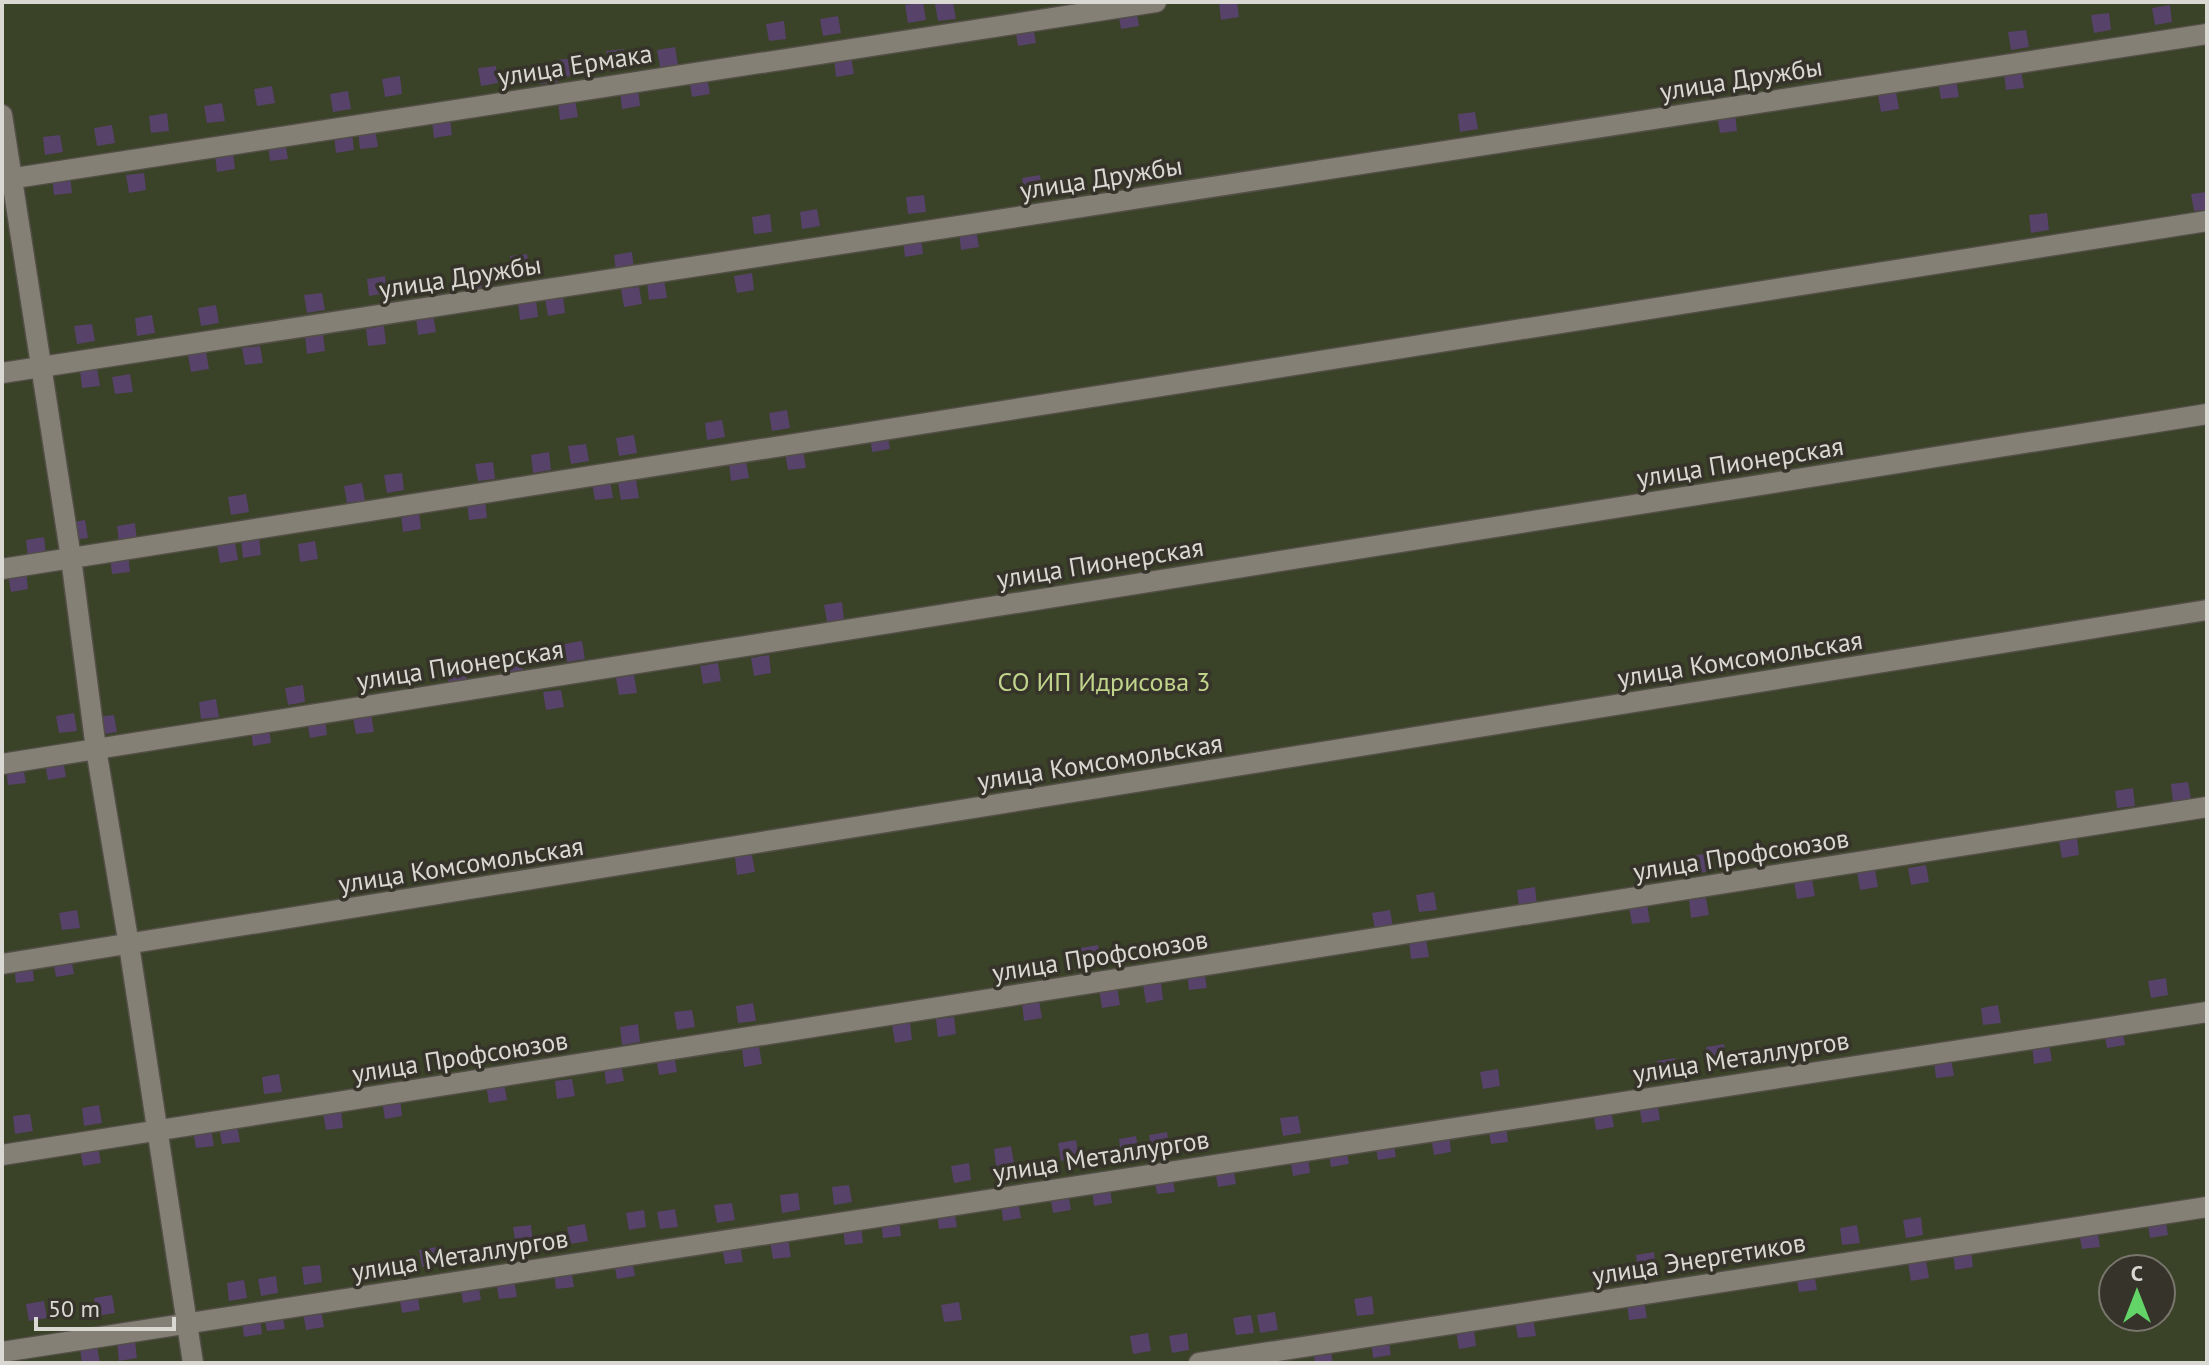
<svg xmlns="http://www.w3.org/2000/svg" width="2209" height="1365" viewBox="0 0 2209 1365" font-family="'PT Sans',sans-serif">
	<style>
		.green { fill: #3a4227; fill-rule: evenodd }
		.building { fill: #57426a }
		.lines { fill: none; stroke-linecap: round; stroke-linejoin: round }
		.minor-casing { stroke: #534f48; stroke-width: 23 }
		.minor { stroke: #848076; stroke-width: 20 }
		.labels { text-anchor: middle; stroke-width: 7; stroke-linejoin: round; paint-order: stroke }
		.street-label { font-size: 26px; fill: #dad8d2; stroke: #36332a }
		.park-label { font-size: 26px; fill: #c0d58b; stroke: #36332a }
	</style>
	<rect width="100%" height="100%" fill="#36332a"/>
	<path class="green" d="M2,2h2205v1361h-2205zM2113,1269h48v48h-48z"/>
	<path class="building" d="M923,2l3,18 -18,3 -3,-18z
		M953,2l3,17 -18,2 -3,-17z
		M1219,2h18l2,15 -18,3z
		M2170,5l2,17 -17,3 -3,-17z
		M1136,9l3,17 -18,3 -3,-17z
		M2109,13l2,17 -17,3 -3,-18z
		M838,16l3,17 -18,3 -3,-17z
		M784,21l2,18 -17,2 -3,-17z
		M1033,26l3,17 -18,3 -3,-18z
		M2026,30l3,17 -18,3 -3,-18z
		M675,47l3,18 -18,2 -3,-17z
		M624,49l2,18 -17,2 -3,-18z
		M851,56l3,18 -18,3 -2,-18z
		M575,58l2,17 -18,3 -2,-18z
		M555,64l3,18 -18,2 -3,-17z
		M496,66l2,17 -17,3 -3,-18z
		M2021,70l3,18 -18,2 -2,-17z
		M400,76l2,18 -17,3 -3,-18z
		M707,77l3,17 -18,3 -3,-18z
		M1956,79l3,18 -18,2 -3,-17z
		M272,86l3,17 -18,3 -3,-17z
		M638,88l2,18 -18,3 -2,-18z
		M348,91l3,18 -18,3 -3,-18z
		M1896,92l3,17 -18,3 -3,-17z
		M575,100l3,17 -18,3 -2,-18z
		M222,103l3,18 -18,2 -3,-17z
		M1475,112l3,17 -18,3 -2,-18z
		M167,113l2,18 -18,2 -2,-17z
		M1735,113l2,18 -17,2 -3,-17z
		M450,118l2,17 -18,3 -2,-17z
		M112,125l3,18 -18,3 -3,-18z
		M375,129l3,18 -18,2 -2,-17z
		M352,133l2,17 -18,3 -2,-18z
		M60,135l3,17 -18,3 -2,-18z
		M285,141l3,18 -18,2 -2,-17z
		M233,152l2,17 -18,3 -2,-17z
		M144,173l2,17 -17,3 -3,-18z
		M70,175l2,18 -18,2 -2,-17z
		M1040,175l3,18 -18,3 -3,-18z
		M2207,192v18l-13,1 -3,-17z
		M924,195l2,17 -18,2 -2,-17z
		M817,209l3,17 -18,3 -2,-17z
		M2047,213l2,17 -18,3 -2,-18z
		M770,214l2,18 -18,2 -2,-17z
		M976,230l3,17 -18,3 -2,-17z
		M921,237l2,17 -18,3 -2,-17z
		M632,252l2,18 -18,2 -2,-17z
		M527,254l3,17 -18,3 -2,-18z
		M480,269l3,18 -18,3 -3,-18z
		M752,273l2,17 -17,3 -3,-17z
		M385,276l2,17 -18,3 -2,-17z
		M664,280l3,18 -18,2 -2,-17z
		M639,287l3,17 -18,3 -3,-18z
		M322,293l3,17 -18,3 -3,-18z
		M563,296l2,17 -17,3 -3,-17z
		M536,300l2,17 -18,3 -2,-17z
		M216,305l3,18 -18,3 -3,-18z
		M152,315l3,18 -18,3 -2,-18z
		M433,315l3,17 -18,3 -2,-18z
		M92,324l3,17 -18,3 -3,-18z
		M384,326l2,18 -18,2 -2,-17z
		M323,334l2,17 -18,3 -2,-18z
		M260,346l3,17 -18,2 -3,-17z
		M206,352l3,17 -18,3 -3,-17z
		M97,368l3,18 -18,2 -2,-17z
		M130,374l3,18 -18,2 -3,-17z
		M787,410l3,18 -18,3 -3,-18z
		M722,420l3,17 -18,3 -2,-17z
		M887,431l3,18 -18,3 -2,-18z
		M634,435l3,18 -18,3 -3,-18z
		M586,444l3,17 -18,3 -3,-18z
		M803,450l3,18 -18,2 -3,-17z
		M549,452l2,18 -18,3 -2,-18z
		M746,461l3,17 -18,3 -2,-17z
		M493,462l2,17 -17,2 -3,-17z
		M402,473l2,17 -17,3 -3,-18z
		M610,480l3,18 -18,2 -3,-17z
		M636,480l3,18 -18,2 -3,-17z
		M362,483l3,18 -18,2 -3,-17z
		M246,494l3,18 -18,3 -3,-18z
		M485,500l2,18 -18,2 -2,-17z
		M419,512l2,17 -18,3 -2,-18z
		M85,520l3,18 -18,2 -3,-17z
		M135,523l2,18 -18,2 -2,-17z
		M44,537l2,18 -18,3 -2,-18z
		M259,538l2,17 -18,3 -2,-17z
		M315,541l3,18 -18,3 -2,-18z
		M235,543l3,17 -18,3 -3,-18z
		M128,554l2,18 -18,2 -2,-17z
		M26,571l2,18 -17,3 -3,-18z
		M842,602l2,18 -17,2 -3,-17z
		M582,641l3,18 -18,3 -3,-18z
		M521,655l2,17 -17,3 -3,-18z
		M769,655l2,18 -17,3 -3,-18z
		M718,663l3,18 -18,3 -3,-18z
		M464,665l3,17 -18,3 -3,-17z
		M634,675l3,18 -18,2 -3,-17z
		M303,685l2,17 -17,3 -3,-17z
		M561,690l3,17 -18,3 -3,-18z
		M216,699l3,18 -18,2 -2,-17z
		M74,713l3,18 -18,2 -3,-17z
		M371,714l3,18 -18,2 -3,-17z
		M114,715l3,17 -18,3 -3,-18z
		M325,718l2,17 -17,3 -3,-17z
		M269,726l2,17 -18,3 -2,-17z
		M63,760l3,17 -18,3 -3,-17z
		M23,765l3,18 -18,2 -2,-17z
		M2188,782l3,17 -18,3 -2,-18z
		M2133,788l2,18 -18,2 -2,-17z
		M2077,838l2,17 -17,3 -3,-17z
		M1704,854l3,18 -18,2 -3,-17z
		M752,855l3,17 -18,3 -2,-18z
		M1926,865l3,17 -18,3 -3,-17z
		M1875,870l3,17 -18,3 -3,-18z
		M1812,879l3,17 -18,3 -3,-17z
		M1535,887l2,17 -18,3 -2,-17z
		M1434,892l3,18 -18,2 -3,-17z
		M1706,898l3,17 -18,3 -2,-18z
		M1647,904l3,18 -18,2 -3,-17z
		M77,910l3,18 -18,2 -3,-17z
		M1390,910l3,17 -18,3 -3,-17z
		M1426,939l3,18 -18,2 -2,-17z
		M1098,945l3,17 -18,3 -3,-17z
		M71,957l3,17 -18,3 -3,-18z
		M32,963l2,18 -18,2 -2,-17z
		M1204,970l3,18 -18,2 -2,-17z
		M2166,978l2,17 -17,3 -3,-17z
		M1161,982l2,18 -17,3 -3,-18z
		M1117,987l3,18 -18,3 -3,-18z
		M1039,1000l3,18 -18,3 -2,-18z
		M753,1003l3,18 -18,2 -2,-17z
		M1998,1005l3,18 -18,2 -2,-17z
		M692,1010l3,17 -18,3 -3,-18z
		M954,1017l2,17 -18,3 -2,-18z
		M910,1022l2,18 -17,3 -3,-18z
		M638,1024l2,18 -18,3 -2,-18z
		M2122,1028l3,17 -18,3 -3,-17z
		M1724,1044l3,18 -18,2 -3,-17z
		M2049,1044l3,17 -18,3 -2,-18z
		M759,1047l3,17 -18,3 -2,-18z
		M674,1055l3,17 -18,3 -3,-17z
		M1675,1058l3,17 -18,3 -3,-17z
		M1951,1058l3,18 -18,2 -2,-17z
		M621,1063l3,18 -18,3 -2,-18z
		M1498,1069l2,17 -17,3 -3,-17z
		M279,1074l3,18 -18,2 -2,-17z
		M572,1079l3,17 -18,3 -2,-18z
		M504,1083l3,17 -18,3 -3,-18z
		M400,1098l2,18 -17,3 -3,-18z
		M1657,1102l3,18 -18,3 -3,-18z
		M99,1105l3,18 -18,3 -2,-18z
		M1611,1109l3,18 -18,3 -3,-18z
		M341,1110l2,18 -17,2 -3,-17z
		M30,1114l3,17 -18,3 -2,-18z
		M1298,1116l3,17 -18,3 -3,-18z
		M237,1124l3,18 -18,2 -3,-17z
		M1506,1124l2,18 -17,2 -3,-17z
		M211,1128l3,18 -18,2 -3,-17z
		M1167,1132l3,18 -18,2 -3,-17z
		M1449,1134l2,18 -17,3 -3,-18z
		M1136,1136l3,17 -18,3 -2,-17z
		M1076,1140l3,18 -18,3 -3,-18z
		M1393,1140l3,17 -18,3 -3,-17z
		M98,1146l3,17 -18,3 -3,-17z
		M1011,1146l3,17 -18,3 -2,-17z
		M1346,1147l3,17 -18,3 -3,-18z
		M1308,1156l2,17 -17,3 -3,-18z
		M969,1163l2,17 -17,3 -3,-17z
		M1233,1167l3,17 -18,3 -3,-17z
		M1172,1174l3,18 -18,2 -3,-17z
		M849,1185l3,17 -18,3 -2,-18z
		M1110,1186l2,17 -18,3 -2,-18z
		M798,1193l2,17 -18,3 -2,-18z
		M1068,1193l3,17 -18,3 -3,-18z
		M1018,1201l3,17 -18,3 -2,-18z
		M732,1203l3,17 -18,3 -3,-18z
		M675,1209l3,18 -18,2 -3,-17z
		M954,1209l3,18 -18,2 -2,-17z
		M644,1210l2,17 -17,3 -3,-17z
		M1921,1217l2,18 -17,3 -3,-18z
		M2165,1217l3,18 -18,3 -3,-18z
		M899,1218l2,18 -18,2 -2,-17z
		M585,1224l3,17 -18,3 -3,-17z
		M531,1225l2,17 -17,3 -3,-18z
		M861,1225l2,18 -18,2 -2,-17z
		M1857,1225l3,18 -18,2 -2,-17z
		M2097,1229l3,18 -18,2 -3,-17z
		M788,1239l3,18 -18,2 -3,-17z
		M740,1244l3,18 -18,2 -3,-17z
		M437,1247l2,18 -17,2 -3,-17z
		M1971,1250l2,17 -18,3 -2,-17z
		M1654,1252l2,18 -18,3 -2,-18z
		M632,1259l3,17 -18,3 -3,-17z
		M1926,1260l3,18 -18,3 -3,-18z
		M320,1265l2,17 -18,3 -2,-18z
		M1615,1265l3,18 -18,2 -2,-17z
		M571,1269l3,18 -18,2 -2,-17z
		M1814,1272l3,18 -18,2 -3,-17z
		M276,1276l2,17 -17,3 -3,-17z
		M514,1279l3,18 -18,2 -3,-17z
		M244,1280l3,18 -18,3 -2,-18z
		M478,1283l3,17 -18,3 -3,-17z
		M417,1292l3,18 -18,3 -3,-18z
		M112,1295l3,18 -18,3 -3,-18z
		M1372,1296l2,18 -17,2 -3,-17z
		M1644,1300l3,18 -18,2 -2,-17z
		M44,1301l3,17 -18,3 -3,-17z
		M959,1302l3,18 -18,2 -3,-17z
		M321,1310l3,17 -18,3 -3,-18z
		M282,1311l3,18 -18,2 -3,-17z
		M1275,1312l3,18 -18,3 -3,-18z
		M1251,1315l3,18 -18,2 -3,-17z
		M260,1317l2,17 -18,3 -2,-17z
		M1533,1318l3,18 -18,2 -3,-17z
		M1474,1329l2,17 -17,3 -3,-18z
		M1148,1333l3,18 -18,3 -3,-18z
		M1187,1333l2,17 -17,3 -3,-17z
		M1388,1337l3,18 -18,3 -2,-18z
		M135,1341l2,17 -18,3 -2,-18z
		M97,1347l3,16h-18l-2,-14z
		M1330,1347l3,16h-18l-2,-13z"/>
	<g class="lines">
		<g class="minor-casing">
			<path id="minor" d="M2,115l69,443 25,191 33,196 64,418
				M2,180l1154,-178
				M2,373l2205,-339
				M2,569l2205,-348
				M2,764l2205,-350
				M2,964l2205,-354
				M2,1155l2205,-348
				M2,1352l2205,-340
				M1199,1363l1008,-156"/>
		</g>
		<use href="#minor" class="minor"/>
	</g>
	<g class="labels">
		<g class="street-label">
			<text transform="translate(575 65) rotate(-9)" y="9">улица Ермака</text>
			<text transform="translate(1741 79) rotate(-9)" y="9">улица Дружбы</text>
			<text transform="translate(1101 178) rotate(-9)" y="9">улица Дружбы</text>
			<text transform="translate(460 277) rotate(-9)" y="9">улица Дружбы</text>
			<text transform="translate(1740 462) rotate(-9)" y="9">улица Пионерская</text>
			<text transform="translate(1100 563) rotate(-9)" y="9">улица Пионерская</text>
			<text transform="translate(1740 659) rotate(-9)" y="9">улица Комсомольская</text>
			<text transform="translate(460 665) rotate(-9)" y="9">улица Пионерская</text>
			<text transform="translate(1100 762) rotate(-9)" y="9">улица Комсомольская</text>
			<text transform="translate(1741 855) rotate(-9)" y="9">улица Профсоюзов</text>
			<text transform="translate(461 865) rotate(-9)" y="9">улица Комсомольская</text>
			<text transform="translate(1100 956) rotate(-9)" y="9">улица Профсоюзов</text>
			<text transform="translate(460 1057) rotate(-9)" y="9">улица Профсоюзов</text>
			<text transform="translate(1741 1057) rotate(-9)" y="9">улица Металлургов</text>
			<text transform="translate(1101 1156) rotate(-9)" y="9">улица Металлургов</text>
			<text transform="translate(460 1255) rotate(-9)" y="9">улица Металлургов</text>
			<text transform="translate(1699 1259) rotate(-9)" y="9">улица Энергетиков</text>
		</g>
		<g class="park-label">
			<text x="1104" y="691">СО ИП Идрисова 3</text>
		</g>
	</g>
	<rect width="2209" height="1365" fill="none" stroke="#dad8d2" stroke-width="8"/>
	<g transform="translate(2137 1293)"><circle r="38" fill="#36332a" stroke="#78756d" stroke-width="2"/>
	<path d="M0-6L14 30L0 20L-14 30Z" fill="#63d468"/>
	<text y="-12" font-size="22" font-weight="bold" text-anchor="middle" fill="#dad8d2">С</text>
	</g>
	<path d="M36 1317v12h138v-12" fill="none" stroke="#dad8d2" stroke-width="4"/>
	<text x="48" y="1317" font-size="24" fill="#dad8d2" stroke="#36332a" stroke-width="6" paint-order="stroke">50 m</text>
</svg>
